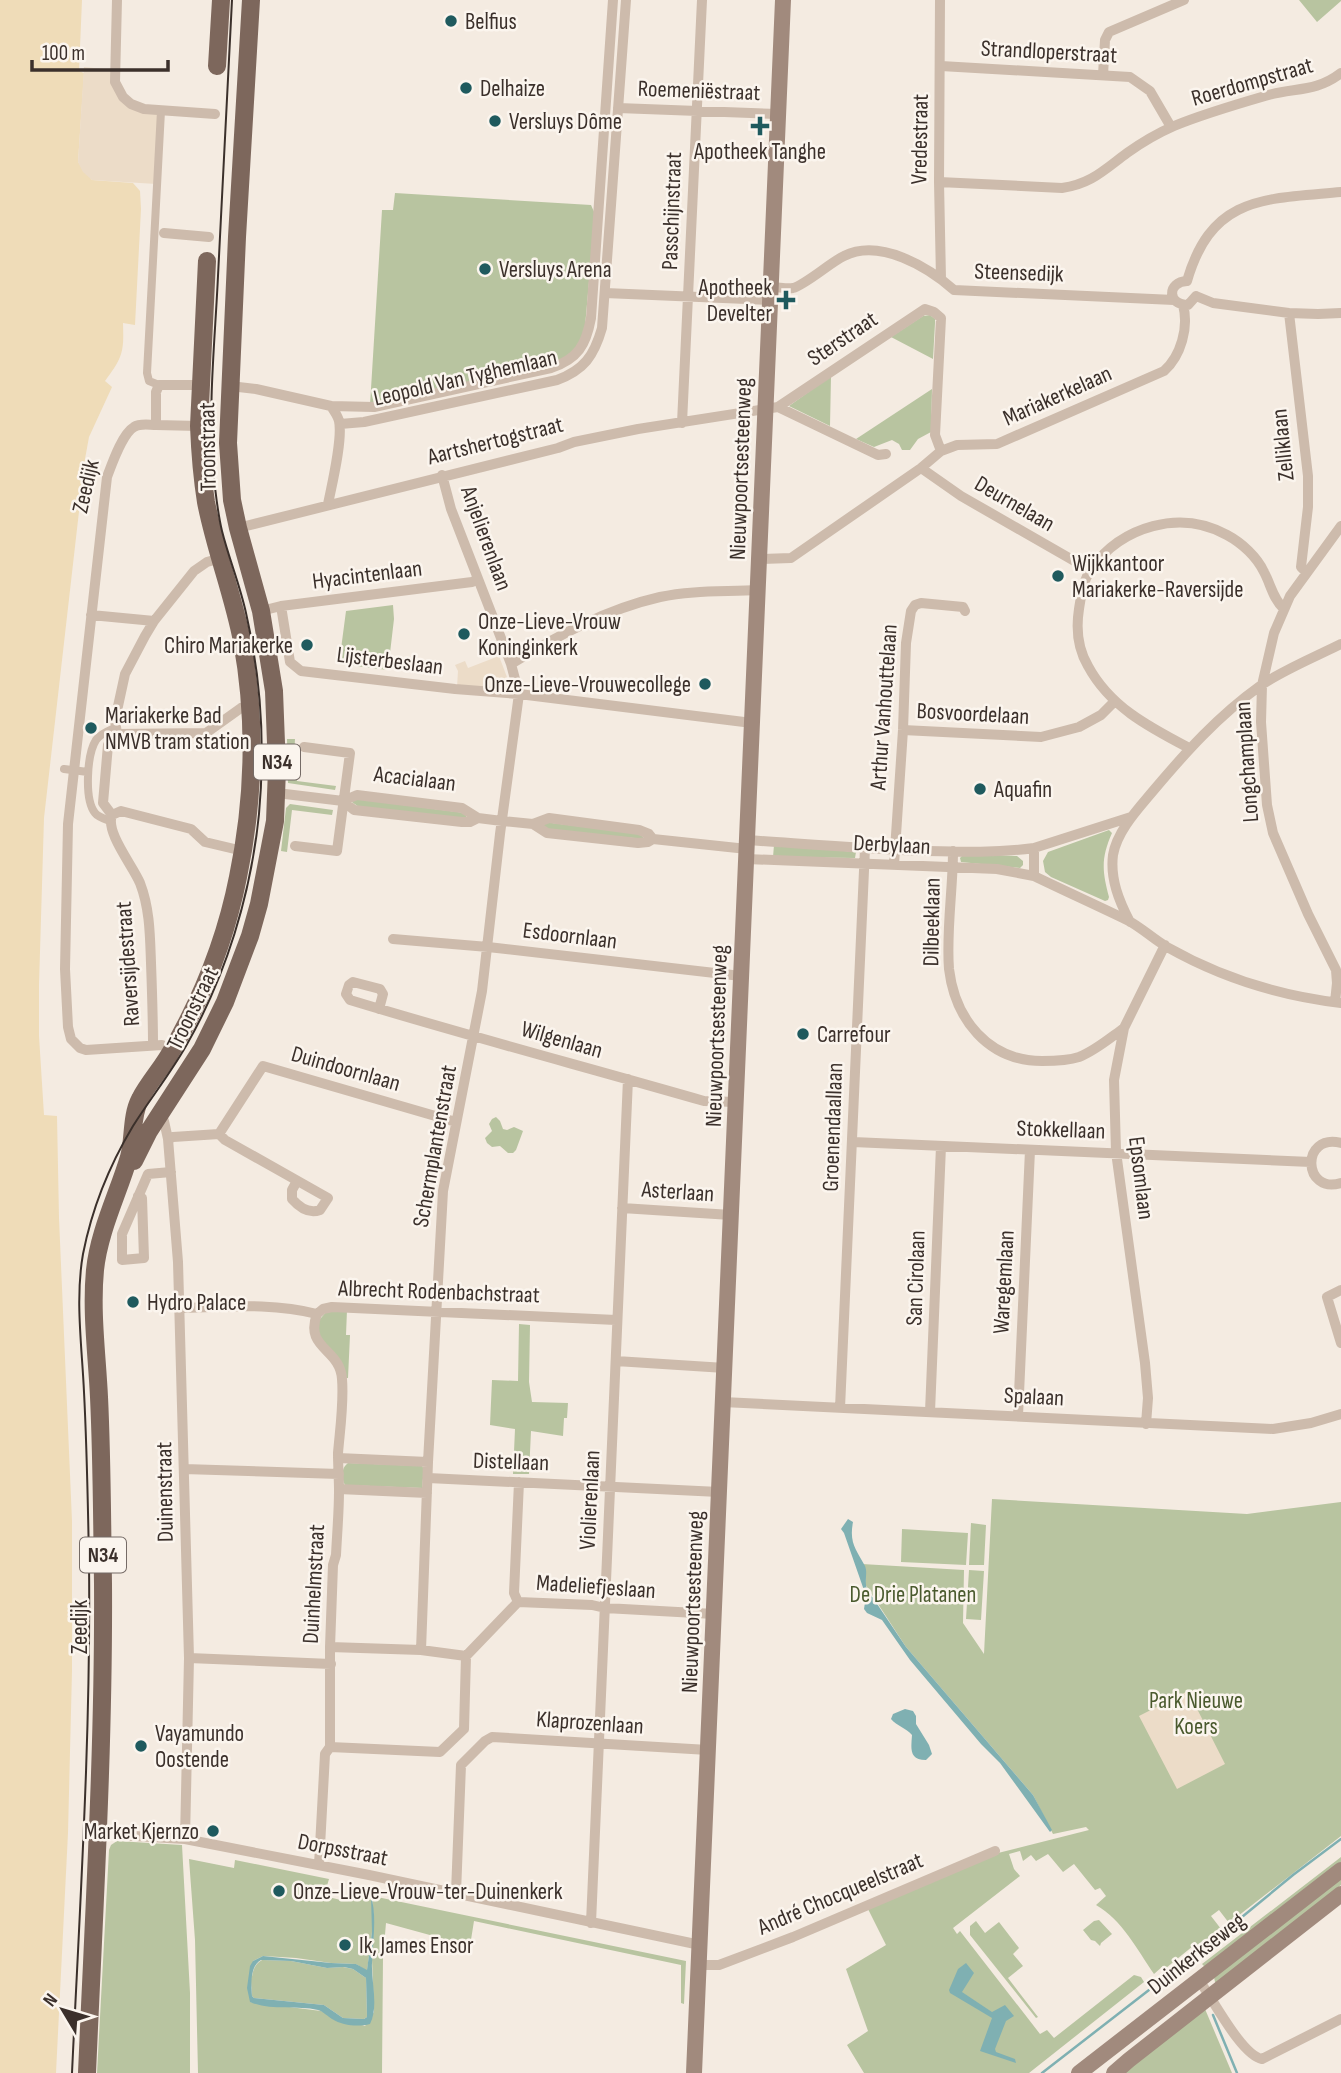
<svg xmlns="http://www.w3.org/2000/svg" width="1341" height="2073" viewBox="0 0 1341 2073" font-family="'Sofia Sans Condensed',sans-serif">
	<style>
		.green { fill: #b8c4a0; fill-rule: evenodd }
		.sand { fill: #efdcb8 }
		.plaza { fill: #ecdcc8 }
		.water { fill: #7fb0b2; fill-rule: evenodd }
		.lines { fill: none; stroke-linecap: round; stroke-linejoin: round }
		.stream { stroke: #7fb0b2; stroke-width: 2.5 }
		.pedestrian { stroke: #cdbbac; stroke-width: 8 }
		.minor { stroke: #cdbbac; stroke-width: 10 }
		.secondary { stroke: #a18a7d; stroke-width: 16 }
		.primary { stroke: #7d675c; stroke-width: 18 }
		.tram { stroke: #3b302b; stroke-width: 2 }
		.poi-dot { fill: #1f5a5e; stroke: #fbf5ee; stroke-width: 2.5 }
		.labels { text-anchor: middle; stroke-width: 5; stroke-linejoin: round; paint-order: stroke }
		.shield { fill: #fbf5ee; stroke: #756b66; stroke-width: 2 }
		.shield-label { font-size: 21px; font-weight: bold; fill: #3b302b }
		.poi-label { font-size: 23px; fill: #3b302b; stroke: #fbf5ee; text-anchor: start }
		.street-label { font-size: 23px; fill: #3b302b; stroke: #fbf5ee }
		.park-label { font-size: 23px; fill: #4a5a2e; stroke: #fbf5ee }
	</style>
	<rect width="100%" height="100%" fill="#f4ebe1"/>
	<path class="green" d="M1299,0h42v1l-24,21z
		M395,193l196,12 4,9 -11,124 -21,24 -193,43 12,-195h11z
		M930,315l5,4v4l-2,36 -42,-22 32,-21z
		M831,376l-1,50 -41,-20z
		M932,389l-1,43 -13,7 -8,11h-8l-3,-6 -7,-4 -18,7 -18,-8z
		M393,605l1,14 -6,51 -49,-6 7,-53z
		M287,739h8l-2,34h4v8l39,5 -1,4 -47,-7z
		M357,799l108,14 2,6 -108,-12 -10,-7z
		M290,804l43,6 -1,5 -40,-5 -5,42 -6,-1 5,-43z
		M544,822l96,12 5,5 -98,-9 -7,-6z
		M1109,830l3,3c-11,25 -10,38 -3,64l-1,3 -3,1 -54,-24 -6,-5 -2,-11 5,-9z
		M774,845l82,7 -1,6 -82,-1z
		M964,854l53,2 6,5v4l-3,3 -59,-6 -1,-4z
		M496,1117l4,4 3,8 4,1 7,-3 9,4 -7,19 -3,3h-5l-8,-7 -8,1 -5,-4 -2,-5 7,-7 -3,-7 3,-5z
		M347,1310l-1,25h4l-2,43h-4l-23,-36 -5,-18 10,-12z
		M519,1324l11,1 -1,57 3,20 36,1 -1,15h-3l-1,18 -32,-5 -2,43h-16l2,-45 -25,-4 2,-45 26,1z
		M348,1463l74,3 2,3 -2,19 -77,-3c-4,-7 -4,-17 3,-22z
		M992,1499l255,15 94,-12v334l-112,87 -10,-13 -8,6 17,22 -26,20 -9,-12 -27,22 -3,-2 -9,8c-17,-25 -32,-54 -58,-69l10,-9 -6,-8 -5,2 -21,-26 -11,8 -15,-18 -12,7 -5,-6 -8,6 -3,-10 -11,3 5,15 6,7 -67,52 4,6 3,-3 80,103 7,-4 7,8 80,-63 7,2 3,5 -115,91h-165l-17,-28 21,-14 -22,-62 40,-24 -18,-36 126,-55 95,-24 -3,-3 -33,7 -20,-39 -127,-148 -41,-63 1,-11 -4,-9 102,6 -1,53 21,31z
		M971,1523l15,2 -2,40h-15z
		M902,1529l66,4 -2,32 -65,-3z
		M969,1570l15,1 -3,49 -15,-1z
		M117,1841l65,4 8,148v80h-93l12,-223 2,-5z
		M1341,1857v5l-136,105 -3,-3z
		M189,1859l45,9 1,-8 94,19 -5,17 21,5 3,-10 338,70 -2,43 -3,-1v-38l-207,-44 -4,25 -84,-23 -3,34 -1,116h-184l-3,-133zM372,1896l2,26 -2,38 2,52 -9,14 -44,-15 -71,-9 3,-41 10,-5 33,2 35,5 25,1 11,7 5,-39z
		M1341,1879v6l-125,98 -1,-1 -1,-5z
		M1099,1920l13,14 -11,9 -1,3 -5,-5 -4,-1 -8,-10 11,-9z
		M976,1921l9,12 14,-11 20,26 -6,6 10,12 -15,12 30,39 -2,1 -66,-83v-9z
		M262,1960l29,1 36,7 16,-1 10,2 13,9 1,39 -3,2 -21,-1 -19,-13 -70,-7 -2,-2c-1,-12 -2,-30 10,-36z
		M1205,2009l27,64h-108z"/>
	<path class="sand" d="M0,0h82l-3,71 5,2 -6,89 14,18 41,3 7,8 1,18 -6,116 -12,-2c1,29 0,34 -18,58l7,6 -23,50 -4,22 -41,359 -5,167v51l5,79 13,1 2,102 13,303v150l-4,162 -12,240h-56z"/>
	<path class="plaza" d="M84,67l30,3 9,27 38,14 -5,73 -64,-4 -9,-8 -5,-10z
		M499,656l12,32 -54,-1 1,-16 -3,-6 10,-4 3,7z
		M1188,1691l37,73 -48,25 -38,-73z"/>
	<path class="water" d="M848,1519l5,3c-4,21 3,27 12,44 3,7 -1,15 2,23l39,58 127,148 19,35 -2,2 -50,-69 -19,-19 -71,-84 -28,-40 -15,-7 -3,-4 2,-13 -22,-63 -3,-4z
		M905,1709l8,2 3,5v8l13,21 3,9 -6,6c-17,0 -15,-11 -14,-25 -6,-7 -15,-9 -21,-16l2,-5z
		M371,1896c6,19 2,45 1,67 -1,19 7,43 -2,61 -11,3 -27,2 -38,-5 -5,-3 -8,-7 -14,-9 -22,-5 -48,1 -68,-8l-3,-14 3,-22 3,-5 10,-5 68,7 25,1 11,6 5,-38zM261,1960l30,1 36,7 17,-1 9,2 13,9 1,39 -3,2 -21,-1 -19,-13 -70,-7 -2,-2c-1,-12 -2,-30 9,-36z
		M966,1963l8,10 -12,19 30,20 13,-7 9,11 -8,5 -11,28 1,3 19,7 1,4 -36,-12 12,-33 -42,-25 -1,-3 9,-21z"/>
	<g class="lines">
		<path class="stream" d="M1231,1926l62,-51 48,-36
			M1160,1981l37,-28
			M1213,2015l24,58
			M1042,2073l107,-83"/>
		<path class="pedestrian" d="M159,385l-10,-4 -2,-8 14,-262
			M64,769l24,3
			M110,821c-5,-2 -12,-4 -15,-8 -11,-14 -8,-59 1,-73 4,-6 12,-9 19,-12"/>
		<path class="minor" d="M117,0l-2,82 8,15 8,7 13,5 71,5
			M940,0l-1,182 2,97
			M941,66l189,11 20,14 21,36
			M1103,75l2,-35 4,-8 75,-32
			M618,108l160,6
			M939,182l123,6c29,-4 42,-18 65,-35 14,-10 31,-20 47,-27 29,-12 60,-21 91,-30 29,-9 50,-3 76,-23
			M164,233l45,4
			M1187,281c25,-86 78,-82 154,-89
			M1187,281c-20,1 -20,24 1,24l8,-9
			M771,287c7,0 16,2 22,1 12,-3 38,-26 51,-32 36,-18 84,11 110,34l220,10
			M605,293l165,7
			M1196,296l17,7 76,10 29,1 23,-1
			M1289,313l19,163v31l-7,60 5,5
			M230,386l26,3 75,17c3,5 7,10 8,15 4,18 -7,63 -11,83
			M331,406l43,1 177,-39c27,-9 35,-23 40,-50l22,-318
			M778,407l100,48 8,-1
			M682,423l20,-423
			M340,424l24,-2 193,-42c27,-10 37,-24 45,-52l24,-328
			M156,425l43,1
			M921,468l40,28 129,74
			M238,528l320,-80 16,-6 64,-13 140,-22 147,-98 9,3 7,6 -6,117 6,16
			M759,559l32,-1 130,-90 20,-17 16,-6 40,-1 167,-73c17,-15 25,-44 19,-66
			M281,606l9,56 11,9 154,18 64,5 233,29
			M261,611l20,-5 191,-24 6,-3
			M91,615l63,6
			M511,664c46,-28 96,-55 149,-67 32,-7 66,-5 98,-7
			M903,730l138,7 38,-10 22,-12 13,-13
			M117,734l-9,11 -5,58 9,12c-7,17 21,51 28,68 10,26 10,53 11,80 1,27 2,55 2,82
			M117,734l-2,-14 10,-46 20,-38 9,-15 40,-50 13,-9 14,-4
			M117,734l89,-1 35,-25 9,-2
			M1189,748c-40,-21 -79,-41 -101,-82 -10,-17 -12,-38 -9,-57 2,-13 4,-28 12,-40 31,-43 89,-60 136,-34 15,8 30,22 37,37 7,13 9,27 20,37
			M277,793l66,8 11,9 108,12h8l8,-4
			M343,801l14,-6 105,13 16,10 24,3 31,3 16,-6 90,12 10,4 4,5
			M112,815l9,-4 70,18 14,13 38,9
			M1131,817l-97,31v28c31,15 62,29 93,44 14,7 26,19 40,27 53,30 114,49 174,56
			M533,824l14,9 91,10 10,-1 5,-3 94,10
			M747,840c60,4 119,9 179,11 37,1 71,2 108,-3
			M295,846l42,5 13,-98 -46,-6
			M953,851c0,38 -7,80 -4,118 6,50 39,92 93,92 11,0 25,0 37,-4 16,-6 31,-19 45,-29
			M747,859l250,10 37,7
			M894,865l9,-135 3,-87 5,-32 4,-6 6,-2 42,4 2,4
			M1130,922c-11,-21 -20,-43 -17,-67 4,-24 25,-46 40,-64 32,-38 65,-75 107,-105 23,-16 55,-29 81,-42
			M393,939l95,8 253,29
			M1335,1002l2,-19 -1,-13 -28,-56 -35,-81 -6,-28 -6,-83 1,-37 12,-52 16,-37 51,-70
			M379,1009l4,-15 -3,-5 -27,-7 -4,3 -3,9 4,6c118,36 236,67 354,101l32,1
			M172,1050l-10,-5 -76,5 -6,-2 -9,-9 -3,-12 -3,-58 3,-145 39,-347c5,-13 15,-43 27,-50 6,-4 15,-2 22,-2v-33l3,-7h43
			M159,1117l5,4 4,18 10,123 11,396 -4,181
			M219,1134l44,-68 193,56
			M168,1139l5,-2 46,-3 6,6 103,58 -8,12c-11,4 -21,-3 -28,-11v-9l5,-9
			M853,1142c152,6 305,12 458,20
			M1341,1143c-41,-10 -38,52 0,40
			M138,1196l4,2 2,60 -22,2v-26l26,-60 23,-2
			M622,1208l109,7
			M1341,1290l-14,7 14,46
			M179,1308c46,-1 93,-6 138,6l6,-5 9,-2 284,13
			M317,1314c-13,35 23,34 25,65 2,24 -2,50 -4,74 0,13 1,25 1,38 0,21 -2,43 -3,64l-3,10 -3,82v100l-5,7 -6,111
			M616,1361l109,7
			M723,1402l550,27 38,-6 30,-9
			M840,1408l25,-560
			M930,1412l11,-266
			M1018,1416l12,-266
			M1146,1424l2,-26 -3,-35 -29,-211 -2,-72 10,-52 41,-83
			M338,1458l90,4
			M184,1469l155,5
			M428,1478l291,14
			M339,1489l88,4
			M518,1602l-4,-9 5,-111
			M330,1647l91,3 45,6 52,-54 74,3 13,3 109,6
			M421,1650l7,-188 15,-271 39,-200 18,-157 19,-140 -8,-30 -60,-155 -9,-34
			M189,1658l142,6
			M330,1747l110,5 24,-23 2,-73
			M99,1834l86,5 184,36 331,70
			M456,1893l5,-128 24,-24 7,-4 216,13
			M591,1923l37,-844
			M699,1965h20l74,-28 202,-86
			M1198,1979c14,18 43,76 64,80l79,-40"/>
		<path class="secondary" d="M694,2073l89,-2073
			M1079,2073l262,-203
			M1114,2073l15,-13 212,-166"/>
		<path class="primary" d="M217,66l4,-66
			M134,1161l15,-30 53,-82 23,-47 25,-66 9,-32 16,-83 2,-52 -3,-78 -13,-80 -23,-83 -6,-28 -4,-57 9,-206 14,-237
			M87,2073c7,-163 17,-326 16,-490 -1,-62 -1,-124 -4,-186 -2,-42 -8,-85 -4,-127 4,-39 23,-76 34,-113 5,-18 2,-41 11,-58 8,-16 23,-32 32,-49 31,-54 54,-112 66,-173 16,-77 18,-159 4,-236 -9,-47 -27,-92 -36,-139 -4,-25 -6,-50 -7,-76l8,-165"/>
		<path class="tram" d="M72,2073c8,-170 19,-340 17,-511 -1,-56 -2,-113 -5,-170 -2,-45 -9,-93 -1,-138 9,-46 26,-88 50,-128 17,-27 37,-52 53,-80 40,-70 65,-152 73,-232 6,-66 2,-136 -13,-201 -6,-28 -17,-54 -24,-82 -5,-21 -7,-42 -9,-63 -5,-64 2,-128 5,-192 5,-92 10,-184 14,-276"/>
	</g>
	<g class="poi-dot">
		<circle cx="451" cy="21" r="7"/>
		<circle cx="466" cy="88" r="7"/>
		<circle cx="495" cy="121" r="7"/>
		<path d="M756.5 115.5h7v7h7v7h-7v7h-7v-7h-7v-7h7z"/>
		<circle cx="485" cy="269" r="7"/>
		<path d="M782.5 289.5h7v7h7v7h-7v7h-7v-7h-7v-7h7z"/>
		<circle cx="1058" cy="576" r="7"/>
		<circle cx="464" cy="634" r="7"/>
		<circle cx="307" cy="645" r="7"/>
		<circle cx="705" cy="684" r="7"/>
		<circle cx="91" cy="728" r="7"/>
		<circle cx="980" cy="789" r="7"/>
		<circle cx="803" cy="1034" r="7"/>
		<circle cx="133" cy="1302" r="7"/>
		<circle cx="141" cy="1746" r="7"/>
		<circle cx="213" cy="1831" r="7"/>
		<circle cx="279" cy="1891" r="7"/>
		<circle cx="345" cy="1945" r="7"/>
	</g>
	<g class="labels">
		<g class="shield">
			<rect x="254" y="744.5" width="46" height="35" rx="5"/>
			<rect x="80" y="1537.5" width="46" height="35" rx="5"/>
		</g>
		<g class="shield-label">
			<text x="277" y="769">N34</text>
			<text x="103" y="1562">N34</text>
		</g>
		<g class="poi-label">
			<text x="465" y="29">Belfius</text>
			<text x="480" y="96">Delhaize</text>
			<text x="509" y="129">Versluys Dôme</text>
			<text x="760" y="159" text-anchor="middle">Apotheek Tanghe</text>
			<text x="499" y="277">Versluys Arena</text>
			<text x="772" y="295" text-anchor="end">Apotheek<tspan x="772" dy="26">Develter</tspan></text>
			<text x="1072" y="571">Wijkkantoor<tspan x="1072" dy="26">Mariakerke-Raversijde</tspan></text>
			<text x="478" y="629">Onze-Lieve-Vrouw<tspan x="478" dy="26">Koninginkerk</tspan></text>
			<text x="293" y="653" text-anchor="end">Chiro Mariakerke</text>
			<text x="691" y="692" text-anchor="end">Onze-Lieve-Vrouwecollege</text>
			<text x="105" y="723">Mariakerke Bad<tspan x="105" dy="26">NMVB tram station</tspan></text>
			<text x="994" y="797">Aquafin</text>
			<text x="817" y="1042">Carrefour</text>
			<text x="147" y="1310">Hydro Palace</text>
			<text x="155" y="1741">Vayamundo<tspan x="155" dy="26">Oostende</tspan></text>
			<text x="199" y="1839" text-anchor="end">Market Kjernzo</text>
			<text x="293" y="1899">Onze-Lieve-Vrouw-ter-Duinenkerk</text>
			<text x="359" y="1953">Ik, James Ensor</text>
		</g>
		<g class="street-label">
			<text transform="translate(1049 51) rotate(3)" y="8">Strandloperstraat</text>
			<text transform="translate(1252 81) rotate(-16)" y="8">Roerdompstraat</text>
			<text transform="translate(699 90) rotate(2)" y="8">Roemeniëstraat</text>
			<text transform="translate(919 139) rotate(-89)" y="8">Vredestraat</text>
			<text transform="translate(671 211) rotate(-88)" y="8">Passchijnstraat</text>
			<text transform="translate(1019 272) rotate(2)" y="8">Steensedijk</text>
			<text transform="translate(842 338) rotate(-34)" y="8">Sterstraat</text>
			<text transform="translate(465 377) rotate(-13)" y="8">Leopold Van Tyghemlaan</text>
			<text transform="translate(1057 395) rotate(-24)" y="8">Mariakerkelaan</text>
			<text transform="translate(495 440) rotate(-14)" y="8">Aartshertogstraat</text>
			<text transform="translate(1282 445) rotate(-96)" y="8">Zelliklaan</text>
			<text transform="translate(207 447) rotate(-91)" y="8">Troonstraat</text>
			<text transform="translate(740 469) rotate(-88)" y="8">Nieuwpoortsesteenweg</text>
			<text transform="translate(85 486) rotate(-77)" y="8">Zeedijk</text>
			<text transform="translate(1015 503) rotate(30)" y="8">Deurnelaan</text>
			<text transform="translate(487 538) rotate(70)" y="8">Anjelierenlaan</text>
			<text transform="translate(367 574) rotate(-7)" y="8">Hyacintenlaan</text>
			<text transform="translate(390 660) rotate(7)" y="8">Lijsterbeslaan</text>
			<text transform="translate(883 707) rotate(-86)" y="8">Arthur Vanhouttelaan</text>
			<text transform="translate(973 713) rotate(3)" y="8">Bosvoordelaan</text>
			<text transform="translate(1246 762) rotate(-94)" y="8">Longchamplaan</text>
			<text transform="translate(415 778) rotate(7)" y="8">Acacialaan</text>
			<text transform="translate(892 844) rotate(3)" y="8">Derbylaan</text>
			<text transform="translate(931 922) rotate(-89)" y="8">Dilbeeklaan</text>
			<text transform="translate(570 935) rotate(7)" y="8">Esdoornlaan</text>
			<text transform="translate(127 964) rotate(-94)" y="8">Raversijdestraat</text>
			<text transform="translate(192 1008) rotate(-64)" y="8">Troonstraat</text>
			<text transform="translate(716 1036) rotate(-88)" y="8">Nieuwpoortsesteenweg</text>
			<text transform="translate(562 1039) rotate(16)" y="8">Wilgenlaan</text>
			<text transform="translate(346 1068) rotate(16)" y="8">Duindoornlaan</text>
			<text transform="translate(832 1127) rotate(-88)" y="8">Groenendaallaan</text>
			<text transform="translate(1061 1129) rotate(2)" y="8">Stokkellaan</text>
			<text transform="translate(434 1146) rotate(-80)" y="8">Schermplantenstraat</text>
			<text transform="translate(1142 1178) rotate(83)" y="8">Epsomlaan</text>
			<text transform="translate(678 1191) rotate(4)" y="8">Asterlaan</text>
			<text transform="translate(915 1278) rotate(-88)" y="8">San Cirolaan</text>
			<text transform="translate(1003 1282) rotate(-87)" y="8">Waregemlaan</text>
			<text transform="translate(439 1291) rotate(2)" y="8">Albrecht Rodenbachstraat</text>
			<text transform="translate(1034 1396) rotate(3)" y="8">Spalaan</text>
			<text transform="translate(511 1461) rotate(2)" y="8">Distellaan</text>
			<text transform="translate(164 1492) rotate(-91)" y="8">Duinenstraat</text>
			<text transform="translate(589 1500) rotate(-87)" y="8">Violierenlaan</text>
			<text transform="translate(313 1584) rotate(-87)" y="8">Duinhelmstraat</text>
			<text transform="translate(596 1586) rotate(4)" y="8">Madeliefjeslaan</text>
			<text transform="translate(692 1602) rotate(-88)" y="8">Nieuwpoortsesteenweg</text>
			<text transform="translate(79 1627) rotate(-90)" y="8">Zeedijk</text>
			<text transform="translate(590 1722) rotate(4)" y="8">Klaprozenlaan</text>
			<text transform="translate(343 1849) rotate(11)" y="8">Dorpsstraat</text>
			<text transform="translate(840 1893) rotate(-23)" y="8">André Chocqueelstraat</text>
			<text transform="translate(1196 1953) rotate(-38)" y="8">Duinkerkseweg</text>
		</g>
		<g class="park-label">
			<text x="913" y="1602">De Drie Platanen</text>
			<text x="1196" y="1708">Park Nieuwe<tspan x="1196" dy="26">Koers</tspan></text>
		</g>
	</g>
	<g transform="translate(63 2010) rotate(308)" stroke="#fbf5ee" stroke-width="5" paint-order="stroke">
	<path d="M0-5L12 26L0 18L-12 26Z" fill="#3b302b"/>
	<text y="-10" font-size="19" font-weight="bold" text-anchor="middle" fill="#3b302b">N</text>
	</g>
	<path d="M32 60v10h136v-10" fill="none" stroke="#3b302b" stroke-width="3.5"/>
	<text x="42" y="60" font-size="21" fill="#3b302b" stroke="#fbf5ee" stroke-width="5" paint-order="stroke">100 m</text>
</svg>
